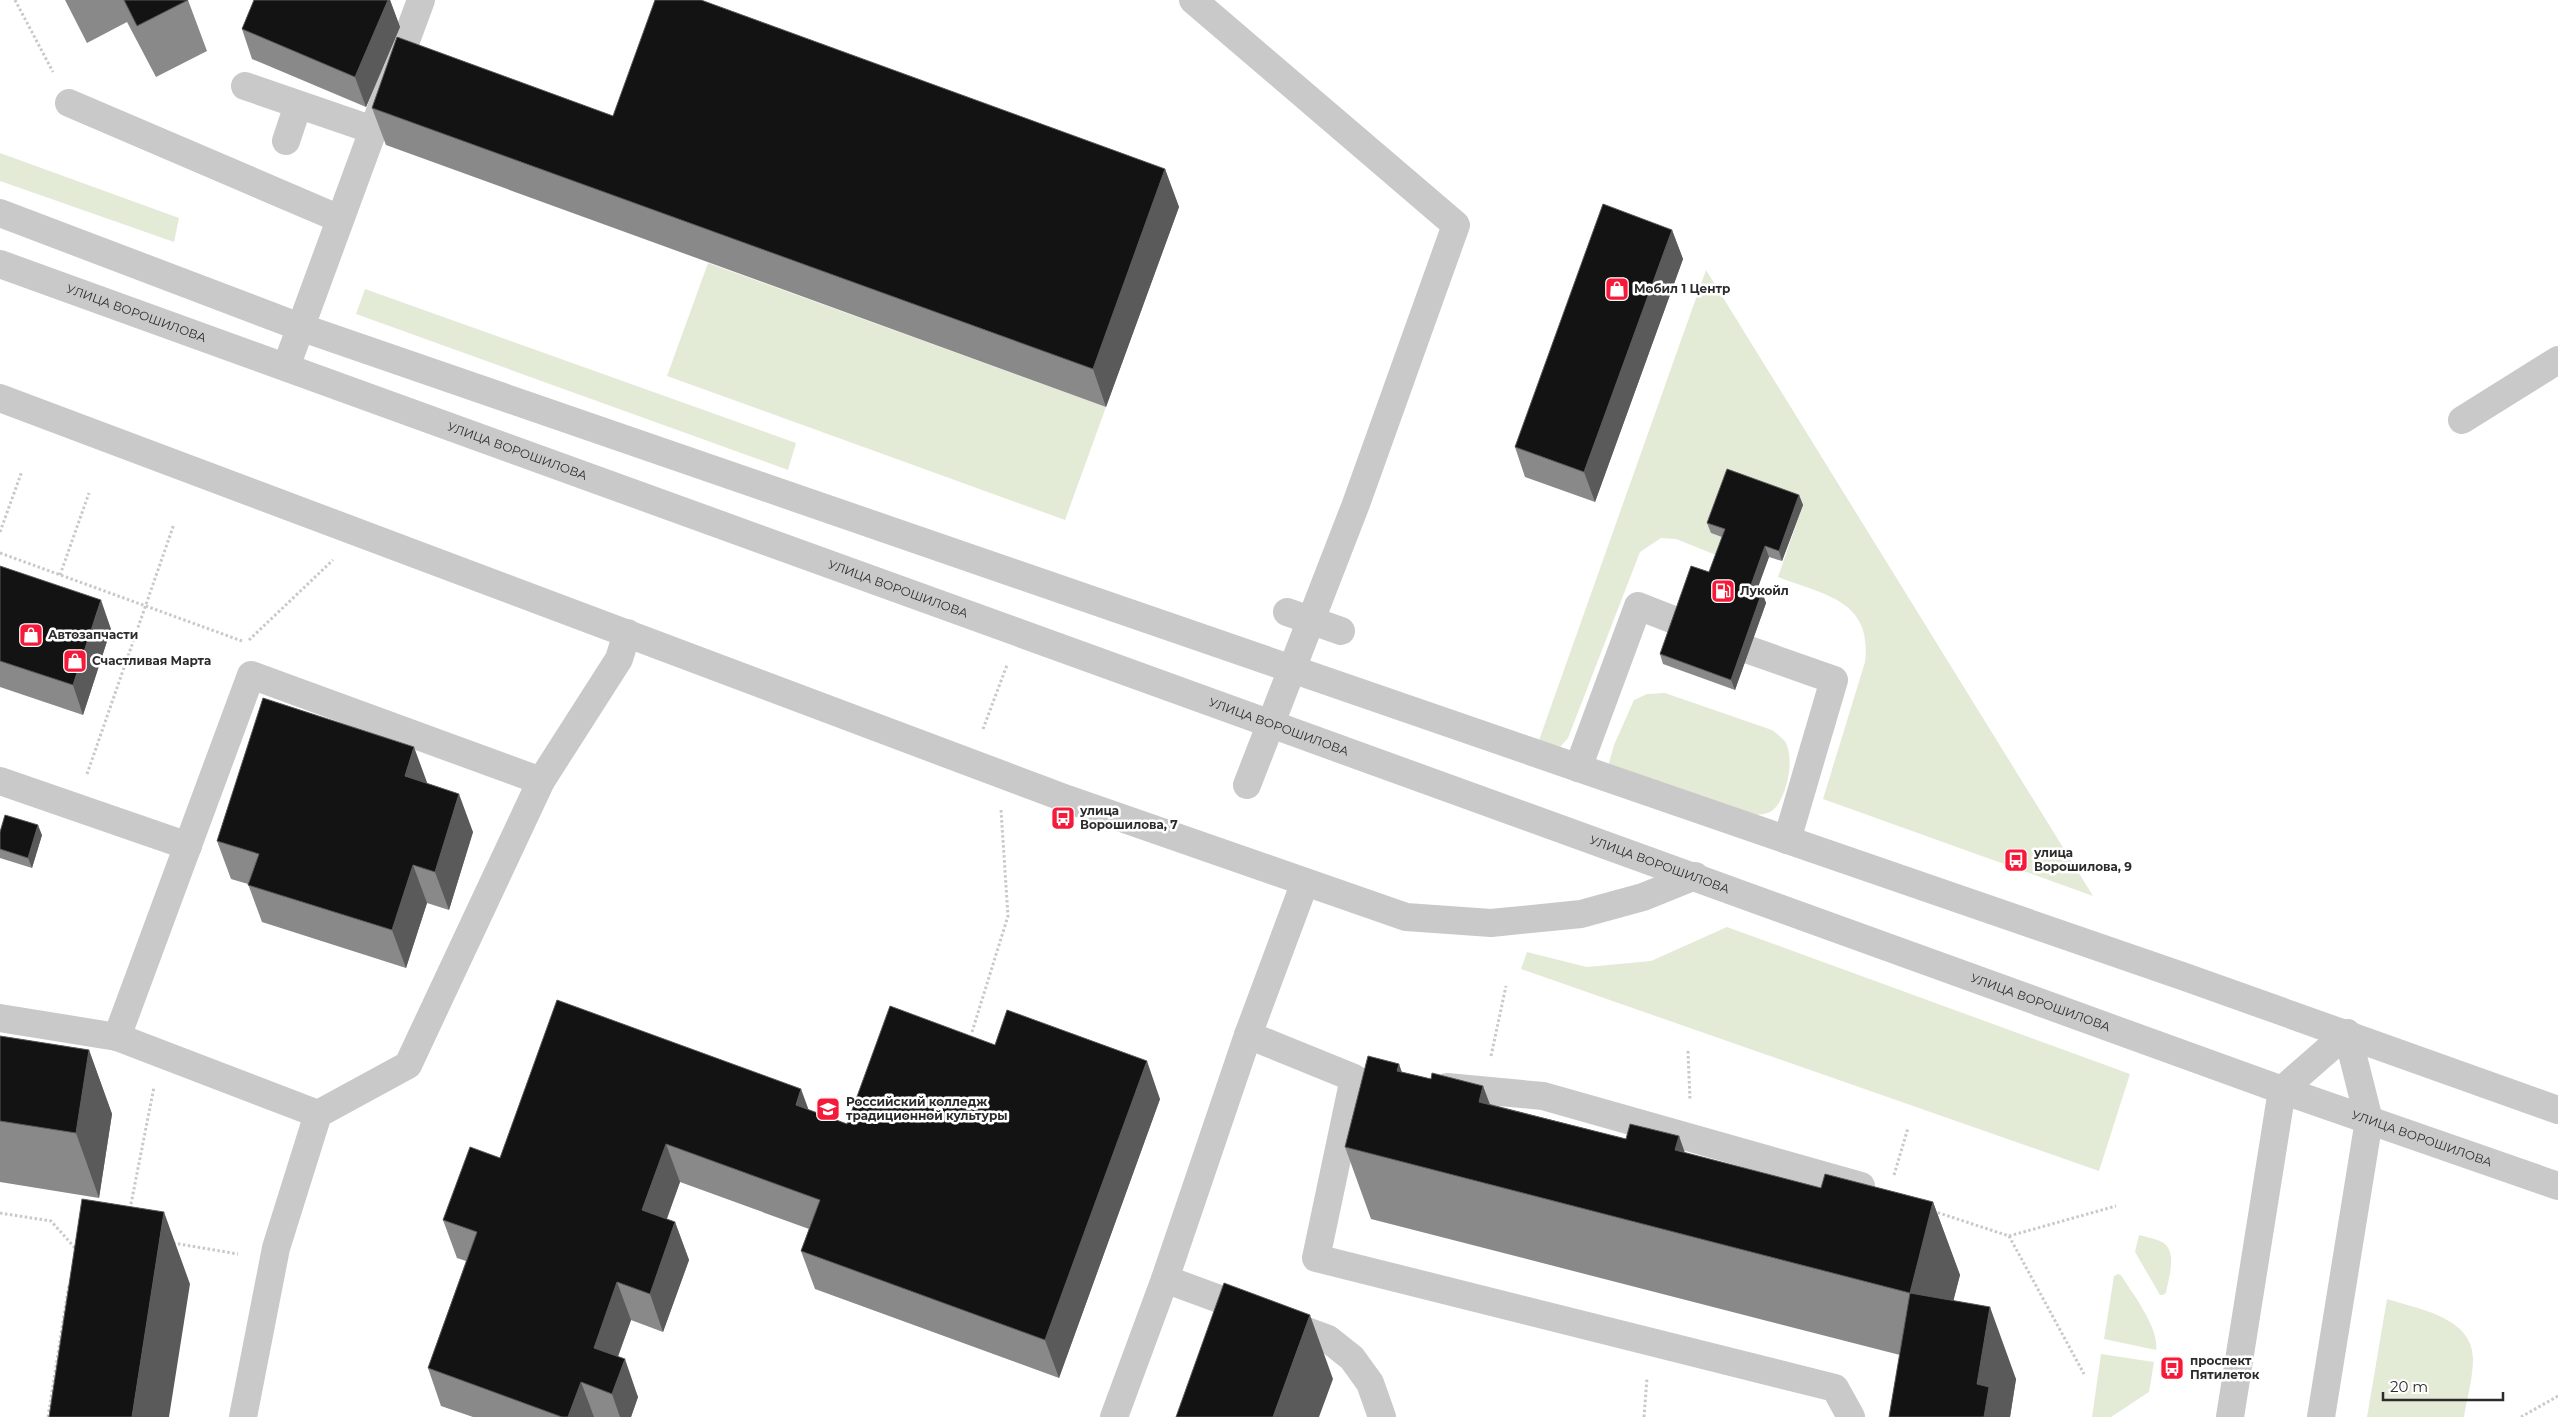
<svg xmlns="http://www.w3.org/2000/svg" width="2558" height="1417" viewBox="0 0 2558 1417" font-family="Montserrat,sans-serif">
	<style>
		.green { fill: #e3ebd7 }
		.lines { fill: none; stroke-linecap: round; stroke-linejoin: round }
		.path { stroke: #c9c9c9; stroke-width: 3; stroke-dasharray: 2.5 2.5; stroke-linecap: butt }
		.minor { stroke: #c9c9c9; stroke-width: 28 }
		.wall { fill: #898989 }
		.shaded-wall { fill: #5a5a5a }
		.building { fill: #131313; stroke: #5a5a5a }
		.labels { text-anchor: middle; stroke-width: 5; stroke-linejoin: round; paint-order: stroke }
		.poi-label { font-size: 12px; font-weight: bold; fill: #2c2c2c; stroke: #fff; text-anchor: start }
		.street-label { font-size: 12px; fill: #2c2c2c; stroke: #fff }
	</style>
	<rect width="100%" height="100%" fill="#fff"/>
	<path class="green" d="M0,153l179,65 -5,24 -174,-61z
		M708,263l398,144 -41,113 -398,-144z
		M1706,270l387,626 -270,-97 42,-137c8,-62 -41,-67 -87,-85l25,-72 -92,28 18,6 -8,18 -45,-18 -15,-1 -21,14 -72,186 -8,9 -22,-4z
		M365,289l431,154 -8,27 -432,-156z
		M1665,693l107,37c5,4 11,8 14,13 8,16 2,49 -10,64 -7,9 -19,8 -29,7l-129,-35 -9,-16 5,-18 20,-45 13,-6z
		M1727,927l403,147 -31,97 -578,-202 6,-17 60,15 64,-6z
		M2139,1235c7,2 20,4 26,9 12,11 3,36 1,49l-3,2h-3l-25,-43z
		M2118,1274l3,1c11,18 39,54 35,75l-52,-11 10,-63z
		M2387,1299c31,10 86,18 86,60 0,19 -6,39 -9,58h-97z
		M2101,1354l53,8 -5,30 -38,25h-19z"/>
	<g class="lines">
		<path class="path" d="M15,0l38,72
			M0,532l22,-61
			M0,553l242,88
			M60,575l29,-82
			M249,640l84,-80
			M983,729l24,-64
			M87,774l87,-250
			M972,1032l36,-116 -7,-106
			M1688,1051l2,49
			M1491,1056l15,-70
			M1894,1175l14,-47
			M130,1209l24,-122
			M1933,1211l76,25 75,138
			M0,1213l51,8 24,27
			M2009,1236l107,-30
			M173,1243l65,11
			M48,1417l21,-133
			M1644,1417l3,-39
			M2521,1417l37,-21"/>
		<g class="minor">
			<path d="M1193,0l263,225 -100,279 -109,281"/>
			<path d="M245,86l128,44"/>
			<path d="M69,103l271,116"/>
			<path d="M286,141l12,-36"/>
			<path d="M0,213l300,114 1885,650 373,133"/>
			<path id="s1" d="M0,264l2282,826 276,96"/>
			<path d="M286,367l135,-367"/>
			<path d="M0,398l1067,401 339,118 85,6 90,-9 62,-17 52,-21"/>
			<path d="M2462,420l96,-60"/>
			<path d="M1287,612l54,19"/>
			<path d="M1749,650l85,30 -47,160"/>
			<path d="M1578,768l60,-162 41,16"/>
			<path d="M0,781l188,65"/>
			<path d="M0,1018l117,19 201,77"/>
			<path d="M1248,1035l106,43 -38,180 519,130 16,29"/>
			<path d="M117,1037l134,-362 290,106"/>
			<path d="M1447,1087l96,9 318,90"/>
			<path d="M1165,1279l163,60 24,19 18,25 12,34"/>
			<path d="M243,1417l33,-169 42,-134 90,-49 133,-284 78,-122 8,-26"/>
			<path d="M1114,1417l51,-138 83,-244 57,-153"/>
			<path d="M2230,1417l52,-327 65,-57"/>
			<path d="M2321,1417l48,-297 -22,-87"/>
		</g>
	</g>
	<path class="wall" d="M65,0h123l19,51 -51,26 -29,-55 -40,21z
		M254,0h136l10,27 -34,80 -114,-48 -10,-30z
		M372,108l241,8 552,53 14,38 -73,200 -720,-262z
		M1672,230l11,29 -88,243 -70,-25 -10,-30z
		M1799,495l4,10 -21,56 -13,-4 -12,33 5,2 4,11 -31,87 -72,-26 -3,-10 49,-82 13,-35 -11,-4 -4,-10z
		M0,566l111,63 -28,86 -83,-28z
		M428,784l45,48 -24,78 -22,-7 -21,65 -144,-46 -14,-38 -17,-5 -14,-38z
		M0,832l42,3 -10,33 -32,-10z
		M0,1036l89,14 23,64 -13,84 -99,-16z
		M995,1045l165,54 -101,279 -244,-89 -14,-38 8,-22 -129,-47 -13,37 8,3 14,38 -26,72 -32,-12 -13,37 20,40 -7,20h-158l-32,-11 -13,-38 38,-107 -9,-3 -14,-38 57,-62 309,-48 38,14z
		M1401,1072l30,7 52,7 7,18 136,35 53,-3 5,17 137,35 112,14 27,73 -7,25 63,79 -6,38h-121l11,-62 -529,-136 -26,-72z"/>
	<path class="shaded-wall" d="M388,0h2l10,27 -34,80 -11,-30z
		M1165,169l14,38 -73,200 -13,-38z
		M1672,230l11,29 -88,243 -11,-30z
		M1799,495l4,10 -21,56 -3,-10z
		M1765,546l4,11 -15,41 -4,-10z
		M1762,592l4,11 -31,87 -4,-10z
		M101,600l10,29 -28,86 -10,-30z
		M414,747l14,38 -23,-9z
		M459,794l14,38 -24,78 -14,-38z
		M38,825l4,10 -10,33 -4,-10z
		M413,865l14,38 -21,65 -14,-38z
		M89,1050l23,64 -13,84 -23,-65z
		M1147,1061l13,38 -101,279 -14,-38z
		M1399,1064l26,72 -28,-65z
		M1483,1086l26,72 -30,-56z
		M801,1089l14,38 -19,-22z
		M1679,1136l26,73 -30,-59z
		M666,1144l14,38 -24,66 -14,-38z
		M1933,1202l27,73 -23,90 -27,-72z
		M164,1212l26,72 -21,133h-37z
		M675,1222l14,38 -26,72 -13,-38z
		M617,1282l14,38 -24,66 -13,-38z
		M1990,1307l26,72 -6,38h-26l-7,-33z
		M1310,1315l23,64 -14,38h-46z
		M625,1359l13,38 -7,20h-11l-8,-23z
		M581,1382l13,35h-26z"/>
	<path class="building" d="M124,0h64l-51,26z
		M254,0h134l-33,77 -113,-48z
		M655,0h46l464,169 -72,200 -721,-261 25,-71 216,79z
		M1603,204l69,26 -88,242 -69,-25z
		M1727,469l72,26 -20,56 -14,-5 -15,42 12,4 -31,88 -71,-26 31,-88 18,6 16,-43 -18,-6z
		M0,566l101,34 -28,85 -73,-24z
		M263,698l151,49 -9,29 54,18 -24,78 -22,-7 -21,65 -144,-45 11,-31 -42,-13z
		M5,815l33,10 -10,33 -28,-9v-17z
		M557,1000l244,89 -5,16 51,19 43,-118 105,39 12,-35 140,51 -102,279 -244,-89 19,-51 -154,-56 -24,66 33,12 -25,72 -33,-12 -23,66 31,11 -13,35 -31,-12 -13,35h-6l-134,-49 49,-136 -34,-12 27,-73 30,11z
		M0,1036l89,14 -13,83 -76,-12z
		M1368,1056l31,8 -2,7 34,8 1,-6 51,13 -4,16 147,37 4,-15 49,12 -4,14 146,38 4,-14 108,28 -23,91 80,14 -13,77 12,3 -5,30h-95l21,-124 -565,-146z
		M82,1199l82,13 -32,205h-83z
		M1224,1283l86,32 -37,102h-97z"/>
	<defs>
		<g id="shop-square" transform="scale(1.25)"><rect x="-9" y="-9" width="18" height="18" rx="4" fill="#f61a3a" stroke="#fff"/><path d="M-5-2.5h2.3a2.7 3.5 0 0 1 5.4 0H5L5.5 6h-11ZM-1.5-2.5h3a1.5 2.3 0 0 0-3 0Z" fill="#fff"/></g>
		<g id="fuel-square" transform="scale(1.25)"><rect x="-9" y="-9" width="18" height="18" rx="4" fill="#f61a3a" stroke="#fff"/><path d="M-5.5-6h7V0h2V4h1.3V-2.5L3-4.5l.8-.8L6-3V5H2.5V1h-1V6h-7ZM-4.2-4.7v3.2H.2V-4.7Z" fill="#fff"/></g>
		<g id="bus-square" transform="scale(1.25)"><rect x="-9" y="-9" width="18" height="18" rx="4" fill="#f61a3a" stroke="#fff"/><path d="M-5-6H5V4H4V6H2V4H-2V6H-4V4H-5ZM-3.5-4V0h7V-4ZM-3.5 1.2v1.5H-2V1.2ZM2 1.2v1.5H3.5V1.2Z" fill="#fff"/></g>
		<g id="university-square" transform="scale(1.25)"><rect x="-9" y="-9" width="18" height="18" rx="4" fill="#f61a3a" stroke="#fff"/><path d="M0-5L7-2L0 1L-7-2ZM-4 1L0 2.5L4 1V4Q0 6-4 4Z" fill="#fff"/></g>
	</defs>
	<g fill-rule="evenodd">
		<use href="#shop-square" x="1617" y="289"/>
		<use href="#fuel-square" x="1723" y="591"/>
		<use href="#shop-square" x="31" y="635"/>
		<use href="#shop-square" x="75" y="661"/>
		<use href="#bus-square" x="1063" y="818"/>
		<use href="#bus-square" x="2016" y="860"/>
		<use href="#university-square" x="828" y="1109"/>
		<use href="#bus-square" x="2172" y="1368"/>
	</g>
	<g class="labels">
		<g class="poi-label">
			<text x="1634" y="293">Мобил 1 Центр</text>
			<text x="1740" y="595">Лукойл</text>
			<text x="48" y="639">Автозапчасти</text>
			<text x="92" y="665">Счастливая Марта</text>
			<text x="1080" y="815">улица<tspan x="1080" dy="14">Ворошилова, 7</tspan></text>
			<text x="2034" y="857">улица<tspan x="2034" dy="14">Ворошилова, 9</tspan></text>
			<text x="846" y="1106">Российский колледж<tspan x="846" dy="14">традиционной культуры</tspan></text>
			<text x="2190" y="1365">проспект<tspan x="2190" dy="14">Пятилеток</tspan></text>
		</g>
		<g class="street-label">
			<text dy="4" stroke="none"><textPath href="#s1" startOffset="145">УЛИЦА ВОРОШИЛОВА</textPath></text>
			<text dy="4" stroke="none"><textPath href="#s1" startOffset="550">УЛИЦА ВОРОШИЛОВА</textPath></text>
			<text dy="4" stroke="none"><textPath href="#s1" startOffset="955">УЛИЦА ВОРОШИЛОВА</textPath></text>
			<text dy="4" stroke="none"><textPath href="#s1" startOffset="1360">УЛИЦА ВОРОШИЛОВА</textPath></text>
			<text dy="4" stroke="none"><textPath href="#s1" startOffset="1765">УЛИЦА ВОРОШИЛОВА</textPath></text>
			<text dy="4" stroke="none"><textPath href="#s1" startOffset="2170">УЛИЦА ВОРОШИЛОВА</textPath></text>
			<text dy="4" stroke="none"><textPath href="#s1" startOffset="2575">УЛИЦА ВОРОШИЛОВА</textPath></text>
		</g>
	</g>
	<path d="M2383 1392v8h120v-8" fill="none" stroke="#2c2c2c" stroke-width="2.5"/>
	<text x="2390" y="1392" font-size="15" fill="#2c2c2c" stroke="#ffffff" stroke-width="4" paint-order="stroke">20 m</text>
</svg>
